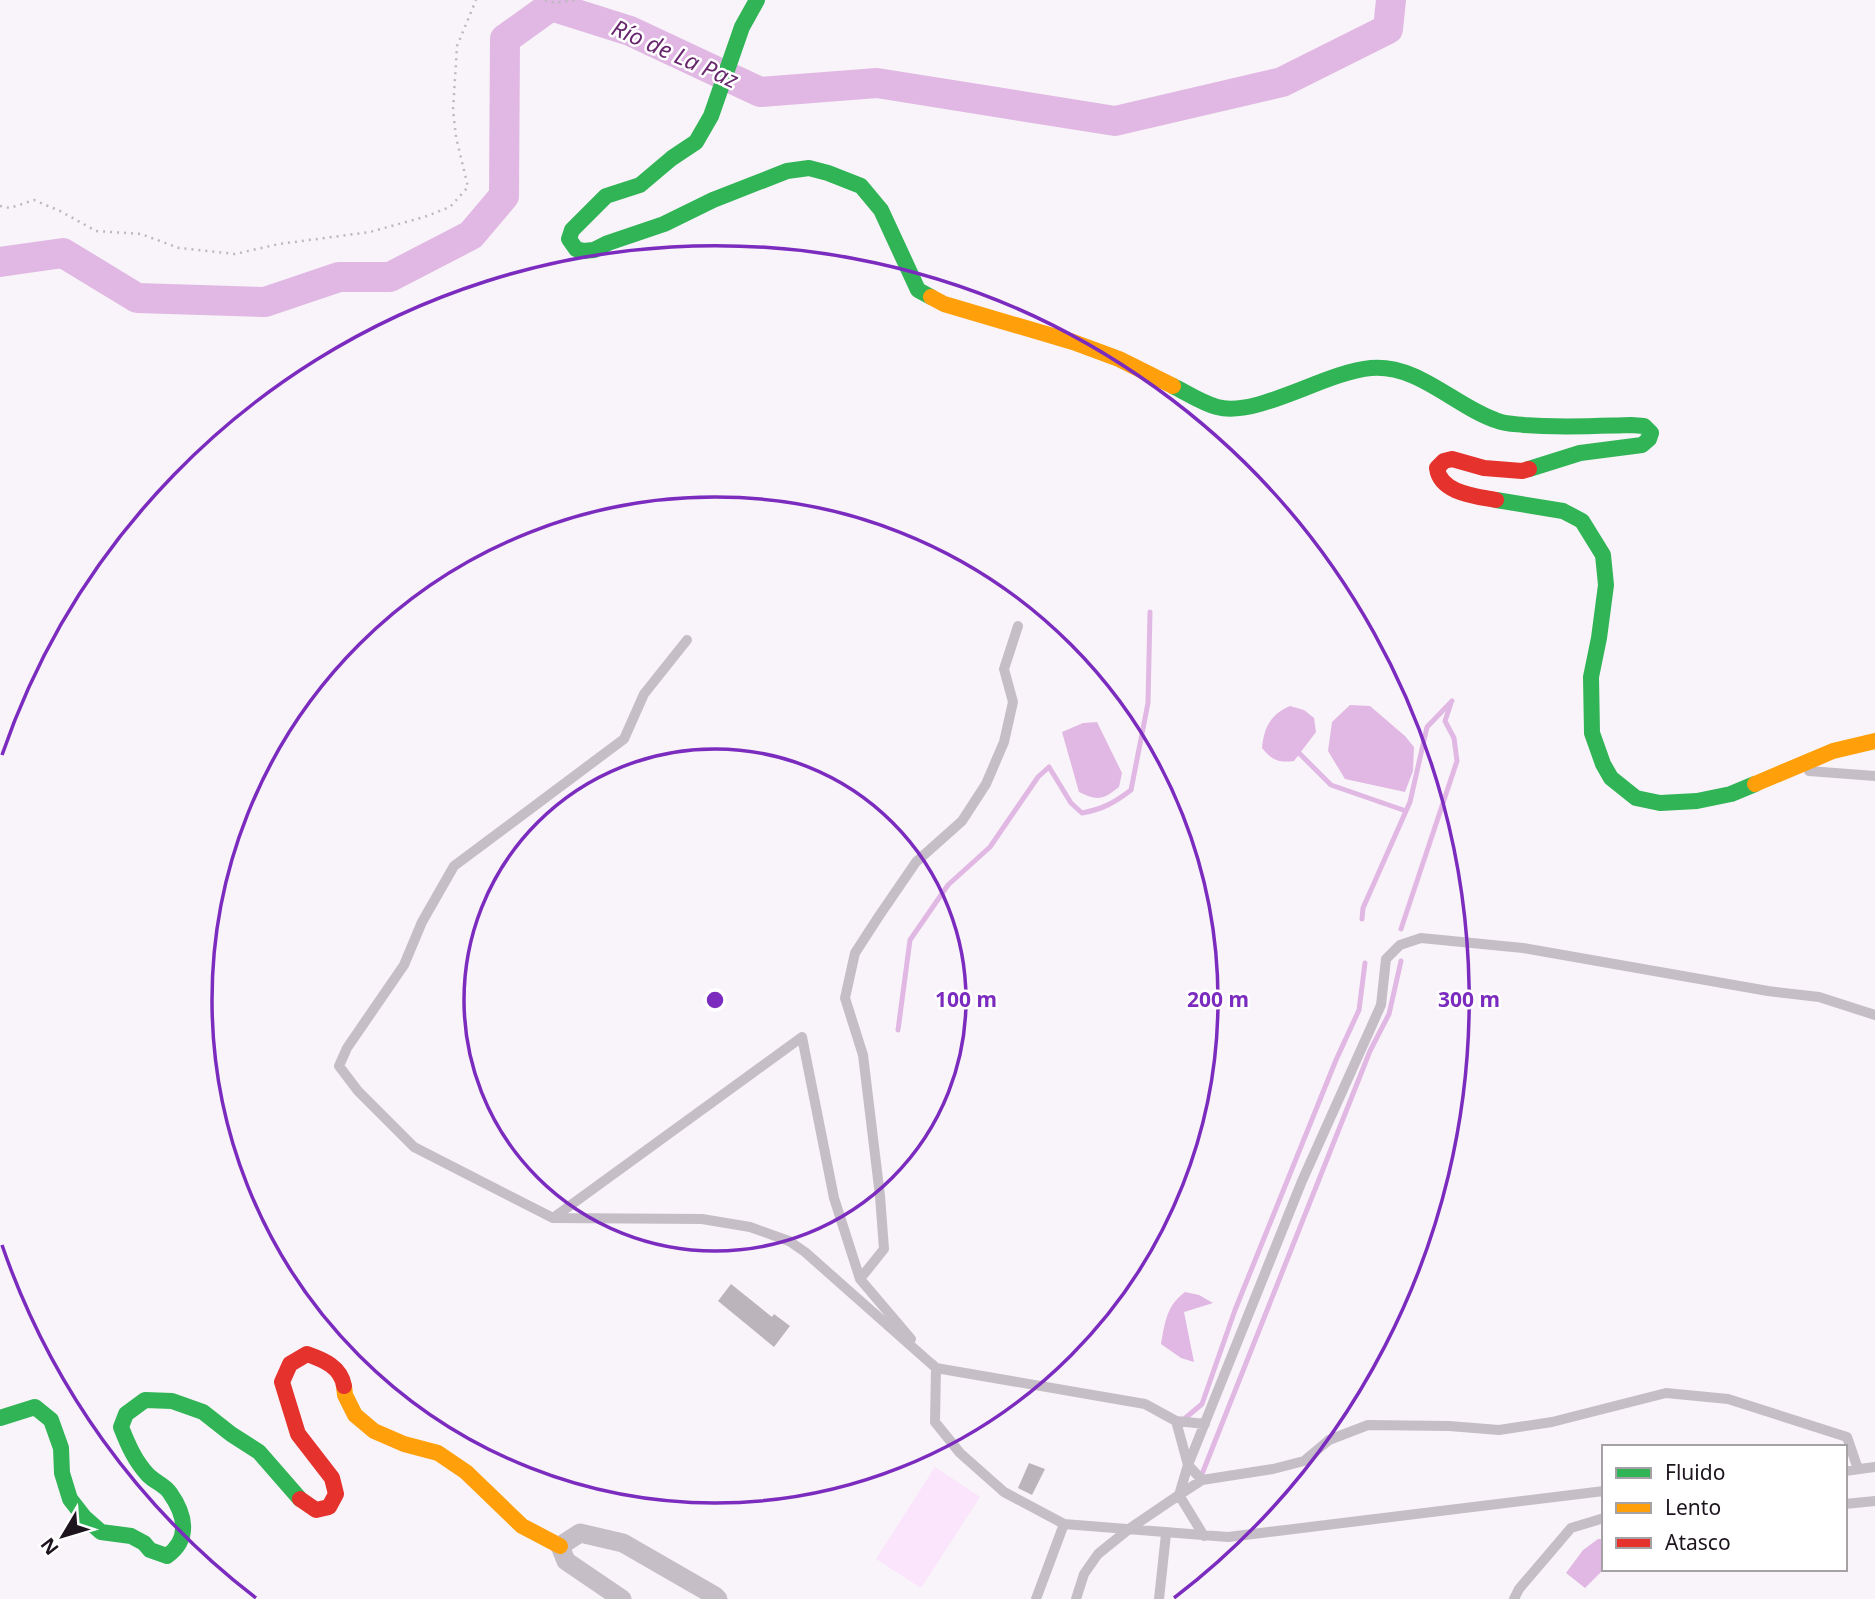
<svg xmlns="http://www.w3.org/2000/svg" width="1875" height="1599" viewBox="0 0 1875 1599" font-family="'Noto Sans',sans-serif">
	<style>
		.green { fill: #fbe5fc }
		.water { fill: #e0b8e3 }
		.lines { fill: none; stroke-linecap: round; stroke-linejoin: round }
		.stream { stroke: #e0b8e3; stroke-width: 5 }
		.river { stroke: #e0b8e3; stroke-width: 30 }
		.building { fill: #bbb5bb }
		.path { stroke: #beb8be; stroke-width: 2.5; stroke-dasharray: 2 5; stroke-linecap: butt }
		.lane { stroke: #c6bec7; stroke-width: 10 }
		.street { stroke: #c6bec7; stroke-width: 19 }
		.fast { stroke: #30b455; stroke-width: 16 }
		.slow { stroke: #ff9f0a; stroke-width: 16 }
		.jam { stroke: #e5322d; stroke-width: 16 }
		.ring { fill: none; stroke: #7b2cbf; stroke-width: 3.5 }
		.labels { text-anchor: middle; stroke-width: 5; stroke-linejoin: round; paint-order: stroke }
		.water-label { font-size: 23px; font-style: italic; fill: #67266d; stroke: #fff }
		.centre { fill: #7b2cbf; stroke: #fff; stroke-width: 3.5 }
		.ring-label { font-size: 21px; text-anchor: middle; font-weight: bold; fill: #7b2cbf; stroke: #fff; stroke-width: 5; stroke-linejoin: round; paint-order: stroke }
	</style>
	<rect width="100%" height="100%" fill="#f9f4f9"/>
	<path class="green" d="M935,1467l45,30 -59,91 -45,-29z"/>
	<path class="water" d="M1350,705l20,1 35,30 9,11 -1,24 -8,21 -60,-13 -17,-28 4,-29z
		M1290,706l14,4 10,8 2,14 -22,29c-16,2 -22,-1 -32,-13 2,-21 9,-34 28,-42z
		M1097,722l25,51 -3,14c-16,13 -22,14 -40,5l-17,-60 21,-9z
		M1185,1292l14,3 14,8 -29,9 10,50 -13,-4 -20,-14c4,-21 5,-38 24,-52z
		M1598,1539h6v30l-19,19 -19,-15 17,-23z"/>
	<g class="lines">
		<path class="stream" d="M1300,754l31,31 75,26
			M1362,919l1,-11 47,-106 17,-75 25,-26
			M1401,929l56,-168 -3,-23 -9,-17 6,-18
			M898,1030l12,-90 38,-55 42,-38 48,-70 11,-10 22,36 11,10c21,-4 32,-10 49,-23l17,-87 2,-91
			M1183,1420l19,-16 33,-94 101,-250 23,-50 6,-47
			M1202,1474l168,-423 19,-37 12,-53"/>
		<path class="river" d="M0,262l63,-9 74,45 128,4 74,-25h51l81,-42 33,-39 1,-157 46,-33 79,25 130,61 117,-9 238,38 167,-39 106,-53 3,-29"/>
	</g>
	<path class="building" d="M731,1284l41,33 2,-3 16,12 -16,21 -56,-46z
		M1029,1463l16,6 -13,26 -14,-7z"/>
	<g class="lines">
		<path class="path" d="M545,0l11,3 19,-3
			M0,206l10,2 24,-8 26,11 36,20 45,3 38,14 56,6 44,-10 91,-12 54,-15 26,-10 18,-20 -12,-50 -3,-27 4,-64 19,-46"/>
		<path class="lane" d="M687,640l-43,54 -20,45 -170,127 -32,56 -18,43 -57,83 -8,18 19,25 56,56 139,71 149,1 48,8 39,14 16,11 131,116 -1,54 25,31 44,39 60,32 164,13 376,-46
			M1809,771l66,5
			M553,1218l249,-181 32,161 26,81 51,60
			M860,1279l24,-30 -4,-53 -17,-141 -18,-57 10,-45 24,-37 37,-54 46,-41 24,-37 18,-42 9,-40 -9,-33 14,-43
			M932,1364l4,4 209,36 31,17 29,3
			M1176,1421l12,44 14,15
			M1845,1471l30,-4
			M1845,1504l30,-3
			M1204,1536l-25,-41 23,-15 71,-11 31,-8 25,-21 39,-15 81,1 50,4 53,-8 114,-29 62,6 119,38 11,32
			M1036,1599l28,-75
			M1076,1599l8,-25 14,-20 31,-25 50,-34 9,-30 114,-284 79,-176 5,-46 14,-14 21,-7 102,10 245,43 51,6 56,18
			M1159,1599l7,-65
			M1514,1599l5,-10 52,-61 33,-10"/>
		<path class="street" d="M622,1599l-56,-38 -6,-15 20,-13 43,10 92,53 3,3"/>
		<path class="fast" d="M757,0l-15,27 -31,89 -15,26 -24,16 -32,27 -34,11 -34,34 -3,9 7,10 7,2 11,-1 14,-7 56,-19 49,-24 74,-29 22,-3 19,5 33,13 20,24 37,80 13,7
			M1173,386c14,7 29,17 44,21 40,11 108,-35 154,-39 48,-4 84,39 127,53 8,3 17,3 26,4 35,3 71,1 107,0l13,1 7,7 -2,6 -7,6 -62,8 -51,16
			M1496,500l67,11 19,10 21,34 3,30 -7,53 -8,39 1,56 11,31 8,14 25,20 24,5 37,-2 34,-7 24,-10
			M0,1418l35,-11 16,13 10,28 1,25 8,26 14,18 17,15 30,4 13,7 6,7 17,6c24,-17 18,-42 3,-63 -5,-8 -15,-11 -22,-18 -13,-14 -20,-30 -27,-48l5,-13 19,-14 27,1 31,11 28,22 28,18 41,47"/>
		<path class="slow" d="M931,297l13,7 129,38 46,17 54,27
			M1755,784l78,-33 42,-10
			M344,1386l1,9 10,20 19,16 30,13 34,9 28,19 56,54 38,20"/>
		<path class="jam" d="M1496,500c-21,-4 -56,-7 -59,-32l7,-7 8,-2 32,9 38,3 7,-2
			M300,1499l16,11 13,-3 7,-13 -4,-16 -34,-44 -16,-52 8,-18 17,-10c17,6 34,13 37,32"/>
	</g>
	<g class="ring">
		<circle cx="715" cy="1000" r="251"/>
		<circle cx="715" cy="1000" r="503"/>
		<path d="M256 1598A754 754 0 0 1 2 1245M2 755A754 754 0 1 1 1174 1598"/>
	</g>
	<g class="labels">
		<g class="water-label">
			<text transform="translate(675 54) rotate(24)" y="8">Río de La Paz</text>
		</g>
	</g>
	<circle cx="715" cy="1000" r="10" class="centre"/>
	<g class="ring-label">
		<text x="966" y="1007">100 m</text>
		<text x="1218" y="1007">200 m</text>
		<text x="1469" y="1007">300 m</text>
	</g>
	<rect x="1602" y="1445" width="245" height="126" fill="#ffffff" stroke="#a5a1a5" stroke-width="2"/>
	<rect x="1616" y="1468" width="35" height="10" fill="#30b455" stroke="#a5a1a5" stroke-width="2"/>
	<text x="1665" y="1480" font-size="21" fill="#1d141e">Fluido</text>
	<rect x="1616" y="1503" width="35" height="10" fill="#ff9f0a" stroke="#a5a1a5" stroke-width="2"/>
	<text x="1665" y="1515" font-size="21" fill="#1d141e">Lento</text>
	<rect x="1616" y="1538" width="35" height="10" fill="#e5322d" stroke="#a5a1a5" stroke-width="2"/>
	<text x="1665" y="1550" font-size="21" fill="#1d141e">Atasco</text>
	<g transform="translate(63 1536) rotate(232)" stroke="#ffffff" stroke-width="5" paint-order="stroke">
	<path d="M0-5L12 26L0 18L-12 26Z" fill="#1d141e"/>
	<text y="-10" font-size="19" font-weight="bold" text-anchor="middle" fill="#1d141e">N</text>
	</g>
</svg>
